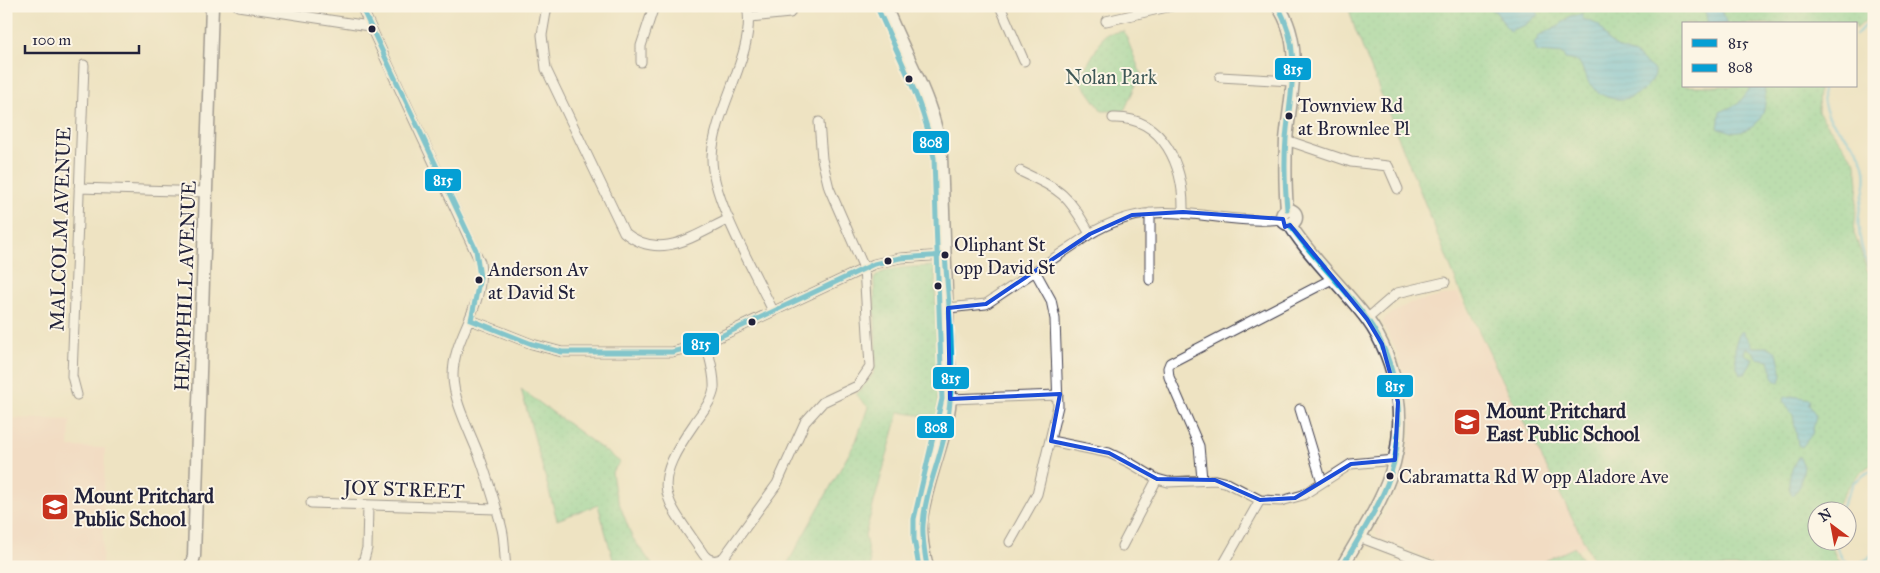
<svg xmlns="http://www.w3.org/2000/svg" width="1880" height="573" viewBox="0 0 1880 573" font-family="'IM FELL Great Primer',serif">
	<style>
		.built { fill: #f6d2c3 }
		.green { fill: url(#green-dots); stroke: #517c6a }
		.water { fill: url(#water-rules); stroke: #42728e }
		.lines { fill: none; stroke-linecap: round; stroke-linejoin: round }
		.stream { stroke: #63c2e1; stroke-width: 2.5 }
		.street-casing { stroke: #413f4f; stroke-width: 11 }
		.secondary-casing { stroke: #413f4f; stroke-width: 15 }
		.street { stroke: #fff; stroke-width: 9 }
		.secondary { stroke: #fff; stroke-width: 12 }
		.bus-1-casing { stroke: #fcf5e5; stroke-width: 9 }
		.bus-2-casing { stroke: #fcf5e5; stroke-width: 9 }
		.bus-1 { stroke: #059fd4; stroke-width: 5 }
		.bus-2 { stroke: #059fd4; stroke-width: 5 }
		.marked { fill: none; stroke: #1d4ed8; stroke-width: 4; stroke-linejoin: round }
		.bus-dot { fill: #22223b; stroke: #fcf5e5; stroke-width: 2 }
		.labels { text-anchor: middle; stroke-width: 4; stroke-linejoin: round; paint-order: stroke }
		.bus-label { font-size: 19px; fill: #22223b; stroke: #fcf5e5; text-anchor: start }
		.park-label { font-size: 20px; fill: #3e5857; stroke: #fcf5e5 }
		.street-label { font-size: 20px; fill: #22223b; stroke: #fcf5e5 }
		.poi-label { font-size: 20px; font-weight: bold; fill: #22223b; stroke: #fcf5e5; text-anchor: start }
		.line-badge { stroke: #fcf5e5; stroke-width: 2 }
		.badge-label { font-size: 14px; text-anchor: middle; font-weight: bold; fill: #fff }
	</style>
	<defs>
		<pattern id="green-dots" width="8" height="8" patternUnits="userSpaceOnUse" patternTransform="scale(1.25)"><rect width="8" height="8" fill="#80d598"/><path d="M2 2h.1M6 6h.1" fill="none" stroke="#6eb784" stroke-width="1.8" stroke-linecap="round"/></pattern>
		<pattern id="water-rules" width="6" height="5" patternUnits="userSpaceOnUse" patternTransform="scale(1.25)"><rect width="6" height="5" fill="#63c2e1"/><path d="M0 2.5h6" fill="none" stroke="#56a6c2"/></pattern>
	</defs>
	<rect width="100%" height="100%" fill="#fcf5e5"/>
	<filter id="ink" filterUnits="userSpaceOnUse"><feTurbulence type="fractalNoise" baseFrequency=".02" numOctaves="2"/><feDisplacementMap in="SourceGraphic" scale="10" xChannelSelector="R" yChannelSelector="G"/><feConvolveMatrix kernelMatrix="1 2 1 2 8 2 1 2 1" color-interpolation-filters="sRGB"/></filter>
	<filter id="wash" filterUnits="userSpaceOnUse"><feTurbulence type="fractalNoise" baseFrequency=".0096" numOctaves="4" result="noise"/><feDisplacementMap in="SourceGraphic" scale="20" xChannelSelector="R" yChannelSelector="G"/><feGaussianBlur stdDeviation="1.12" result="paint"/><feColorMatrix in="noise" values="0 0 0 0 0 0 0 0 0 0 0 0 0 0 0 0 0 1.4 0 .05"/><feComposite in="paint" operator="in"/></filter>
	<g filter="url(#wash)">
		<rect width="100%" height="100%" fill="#eee3c2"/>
		<path class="built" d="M1458,293l128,252 -33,22h-101l-74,-29 -3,-7 24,-44 12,-55 -2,-37 -3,-13 -10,-33 -14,-26 4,-6 24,-14z
			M6,418l64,2 -1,27 36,1 -3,119h-96z"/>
		<path class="green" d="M1348,6h526v7l-18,16v-5h-172v62h135l-1,26 38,51 2,21 -4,49 14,39 6,4v187c-20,11 -29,28 -39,47h-17v30l12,1 7,19 12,7h-252l-102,-202 -35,-74 -105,-262z
			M1124,31l17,43 -17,37h-22l-23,-32 26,-45z
			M935,266l3,148 -1,4 -38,-6 -34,123 6,32h-88l6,-6 67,-120 12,-34 -12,-12 17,-21 3,-12 -2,-83c7,-13 46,-12 61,-13z
			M521,389l99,73 -8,10 3,20 17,45 22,30h-39l-17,-62 -41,15z
			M1575,547l11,20h-54z"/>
		<path class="water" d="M1486,6h45l8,8 -14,11 -16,6 -13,-19z
			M1704,6h15l8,18h-19z
			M1581,13l2,6 16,6 10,17 11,7 15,5 20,17c1,7 -7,14 -12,19 -18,15 -40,11 -54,-7 -4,-6 -6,-15 -10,-21l-14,-3 -2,-5 -26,-2 -3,-9 6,-8 20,-10 10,-9 9,-1z
			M1752,86h12c4,21 -1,42 -26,46 -7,1 -14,-4 -20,-3l2,-17 18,-8z
			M1742,331l11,16h15l9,5 5,24 -2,6 -6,-2 -5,-20 -13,-2 -2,-6 -7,-4 -2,1 -1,5 9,5 -8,15h-5c-6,-12 -8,-33 2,-43z
			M1792,396l18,3 -1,6 7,10 -4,19 -10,13 -4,-2 -5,-30 -10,-14 1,-4z
			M1799,456l5,10 -4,20 -7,10c-9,-11 -1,-30 6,-40z"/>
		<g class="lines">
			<path class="stream" d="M1856,35l7,-8 11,-6
				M1823,86c-3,45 32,46 41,79 5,18 -3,32 -5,49 -2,19 3,44 15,59
				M1840,510l14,-28 20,-14
				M1834,540l8,19 11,7 13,-6 8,-7"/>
		</g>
	</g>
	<g filter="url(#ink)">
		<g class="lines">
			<g class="street-casing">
				<path id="street" d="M238,6l131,20
					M361,6l119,256c6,46 -27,72 -27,114 0,27 21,63 30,90 7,21 14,42 19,63 3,12 2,25 4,38
					M547,6l-5,29 4,34 78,163c36,30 69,4 105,-13
					M747,6c10,45 -33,103 -35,151 -1,41 43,115 61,154
					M1000,6l24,55
					M750,17l40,-4
					M1106,21l66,-15
					M641,62v-16l13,-40
					M1220,77l72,4
					M1113,118c51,-2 71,49 70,94
					M1286,140l65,22 37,4 10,23
					M1020,171c42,20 47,22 70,63
					M79,188l128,4
					M1150,280v-67
					M948,308l38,-4 104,-70c71,-43 121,-7 193,-15
					M1367,319l30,-26 48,-11
					M471,320l61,24 30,8h110l34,-9 168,-79 26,-6 45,-3
					M706,343c3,14 9,30 8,45 -2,14 -13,25 -20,36 -45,65 -31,71 10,131 6,7 13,7 20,2l53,-73 28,-62 18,-20 34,-16 13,-19 -6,-99 -35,-80 -7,-29 -3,-37
					M77,395l-5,-19 12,-311
					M950,399l108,-4
					M1300,409l22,73
					M1051,441l58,12 21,10 27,16 11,3 47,-2 12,3 33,17 21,1 22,-6 48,-31 44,-4
					M1202,479l-3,-33 -30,-69 -1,-9 2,-5 162,-84
					M311,503l185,6
					M1359,537l79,30
					M1010,542l27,-48 21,-88 -3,-87 -4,-19 -16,-29
					M1122,546l35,-67
					M362,567l5,-19 1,-42
					M1222,567l38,-67"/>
			</g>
			<g class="secondary-casing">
				<path id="secondary" d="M885,6c20,51 50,95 56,151l9,242c-4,42 -24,80 -29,121 -1,16 2,32 6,47
					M1278,6c27,39 12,90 8,134 -1,24 -1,46 1,69
					M1282 217a7 7 0 1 1 14 0a7 7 0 1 1-14 0Z
					M1290,225c22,35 53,62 77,94 32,44 41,106 23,157 -11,31 -31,61 -48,91
					M191,567l3,-11 18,-550"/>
			</g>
			<use href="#street" class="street"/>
			<use href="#secondary" class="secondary"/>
			<g class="bus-1-casing">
				<path id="bus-1" d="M361,6l115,244 4,27 -9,43 61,24 30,8h110l34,-9 168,-79 26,-6 45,-3c4,54 11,109 3,163 -5,37 -23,70 -25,107 -1,14 2,28 4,42
					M1278,6c25,46 12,85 8,133 -2,23 -1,47 1,70
					M1290,225c23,34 54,61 77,94 32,45 40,105 23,157 -11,32 -31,61 -48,91"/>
			</g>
			<g class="bus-2-casing">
				<path id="bus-2" d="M878,9c21,49 47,95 56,149l8,241 -28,120v20l5,28"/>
			</g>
			<use href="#bus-1" class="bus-1"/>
			<use href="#bus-2" class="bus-2"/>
		</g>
	</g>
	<path d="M0 0H1880V573H0ZM1183,212l100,7 2,8 5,-2 77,94 15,25 16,58 -3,58 -44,4 -56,34 -35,2 -45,-20 -58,-1 -48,-26 -58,-12 9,-47 -110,5 -2,-91 38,-4 104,-70 42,-19z" fill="#eee3c2" fill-opacity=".55" fill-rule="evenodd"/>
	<path class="marked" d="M1183,212l100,7 2,8 5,-2 77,94 15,25 16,58 -3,58 -44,4 -56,34 -35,2 -45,-20 -58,-1 -48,-26 -58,-12 9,-47 -110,5 -2,-91 38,-4 104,-70 42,-19z"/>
	<defs>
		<g id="school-square" transform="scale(1.4375)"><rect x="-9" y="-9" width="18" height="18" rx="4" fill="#c8321e" stroke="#fcf5e5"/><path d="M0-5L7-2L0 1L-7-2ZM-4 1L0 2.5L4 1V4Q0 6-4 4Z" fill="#fff"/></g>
	</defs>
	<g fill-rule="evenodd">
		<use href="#school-square" x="1467" y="422"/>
		<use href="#school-square" x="55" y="507"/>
	</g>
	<g class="bus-dot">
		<circle cx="372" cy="29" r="4.5"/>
		<circle cx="909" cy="79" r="4.5"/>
		<circle cx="1289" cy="116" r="4.5"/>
		<circle cx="945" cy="255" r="4.5"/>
		<circle cx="888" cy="261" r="4.5"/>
		<circle cx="479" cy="280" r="4.5"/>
		<circle cx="938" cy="286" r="4.5"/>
		<circle cx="752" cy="322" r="4.5"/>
		<circle cx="1390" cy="476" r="4.5"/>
	</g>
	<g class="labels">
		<g class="bus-label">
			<text x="1298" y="112">Townview Rd<tspan x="1298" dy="23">at Brownlee Pl</tspan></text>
			<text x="954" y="251">Oliphant St<tspan x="954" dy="23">opp David St</tspan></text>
			<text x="488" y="276">Anderson Av<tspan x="488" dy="23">at David St</tspan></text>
			<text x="1399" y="483">Cabramatta Rd W opp Aladore Ave</text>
		</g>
		<g class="park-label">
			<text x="1111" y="84">Nolan Park</text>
		</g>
		<g class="street-label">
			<text transform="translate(60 229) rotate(-88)" y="7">MALCOLM AVENUE</text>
			<text transform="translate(185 286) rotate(-88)" y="7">HEMPHILL AVENUE</text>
			<text transform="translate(404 489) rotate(2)" y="7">JOY STREET</text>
		</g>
		<g class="poi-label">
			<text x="1486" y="418">Mount Pritchard<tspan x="1486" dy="23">East Public School</tspan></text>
			<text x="74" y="503">Mount Pritchard<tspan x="74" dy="23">Public School</tspan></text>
		</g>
	</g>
	<g class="line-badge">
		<rect x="1274" y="57" width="38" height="24" rx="5" fill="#059fd4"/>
		<rect x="912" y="130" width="38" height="24" rx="5" fill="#059fd4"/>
		<rect x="424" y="168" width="38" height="24" rx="5" fill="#059fd4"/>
		<rect x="682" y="332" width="38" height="24" rx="5" fill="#059fd4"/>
		<rect x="932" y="366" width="38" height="24" rx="5" fill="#059fd4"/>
		<rect x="1376" y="374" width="38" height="24" rx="5" fill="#059fd4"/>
		<rect x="916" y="415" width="39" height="24" rx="5" fill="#059fd4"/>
	</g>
	<g class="badge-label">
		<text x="1293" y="74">815</text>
		<text x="931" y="147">808</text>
		<text x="443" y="185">815</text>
		<text x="701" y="349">815</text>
		<text x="951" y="383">815</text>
		<text x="1395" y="391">815</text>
		<text x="936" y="432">808</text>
	</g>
	<rect width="1880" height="573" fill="none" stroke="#fcf5e5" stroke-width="25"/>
	<rect x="1682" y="22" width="175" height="65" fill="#fcf5e5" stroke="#a5a1a1"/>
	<rect x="1692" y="39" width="25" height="8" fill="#059fd4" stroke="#a5a1a1"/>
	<text x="1728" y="48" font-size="15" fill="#22223b">815</text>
	<rect x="1692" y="64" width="25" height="8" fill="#059fd4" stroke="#a5a1a1"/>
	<text x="1728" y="72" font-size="15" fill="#22223b">808</text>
	<g transform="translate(1832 526) rotate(328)"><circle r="24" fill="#fcf5e5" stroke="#a5a1a1"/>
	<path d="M0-4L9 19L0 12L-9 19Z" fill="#c8321e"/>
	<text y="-8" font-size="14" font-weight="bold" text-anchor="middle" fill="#22223b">N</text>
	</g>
	<path d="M25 45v8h114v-8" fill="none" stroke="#22223b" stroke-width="2.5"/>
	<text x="32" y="45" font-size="15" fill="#22223b" stroke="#fcf5e5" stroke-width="4" paint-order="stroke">100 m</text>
</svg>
